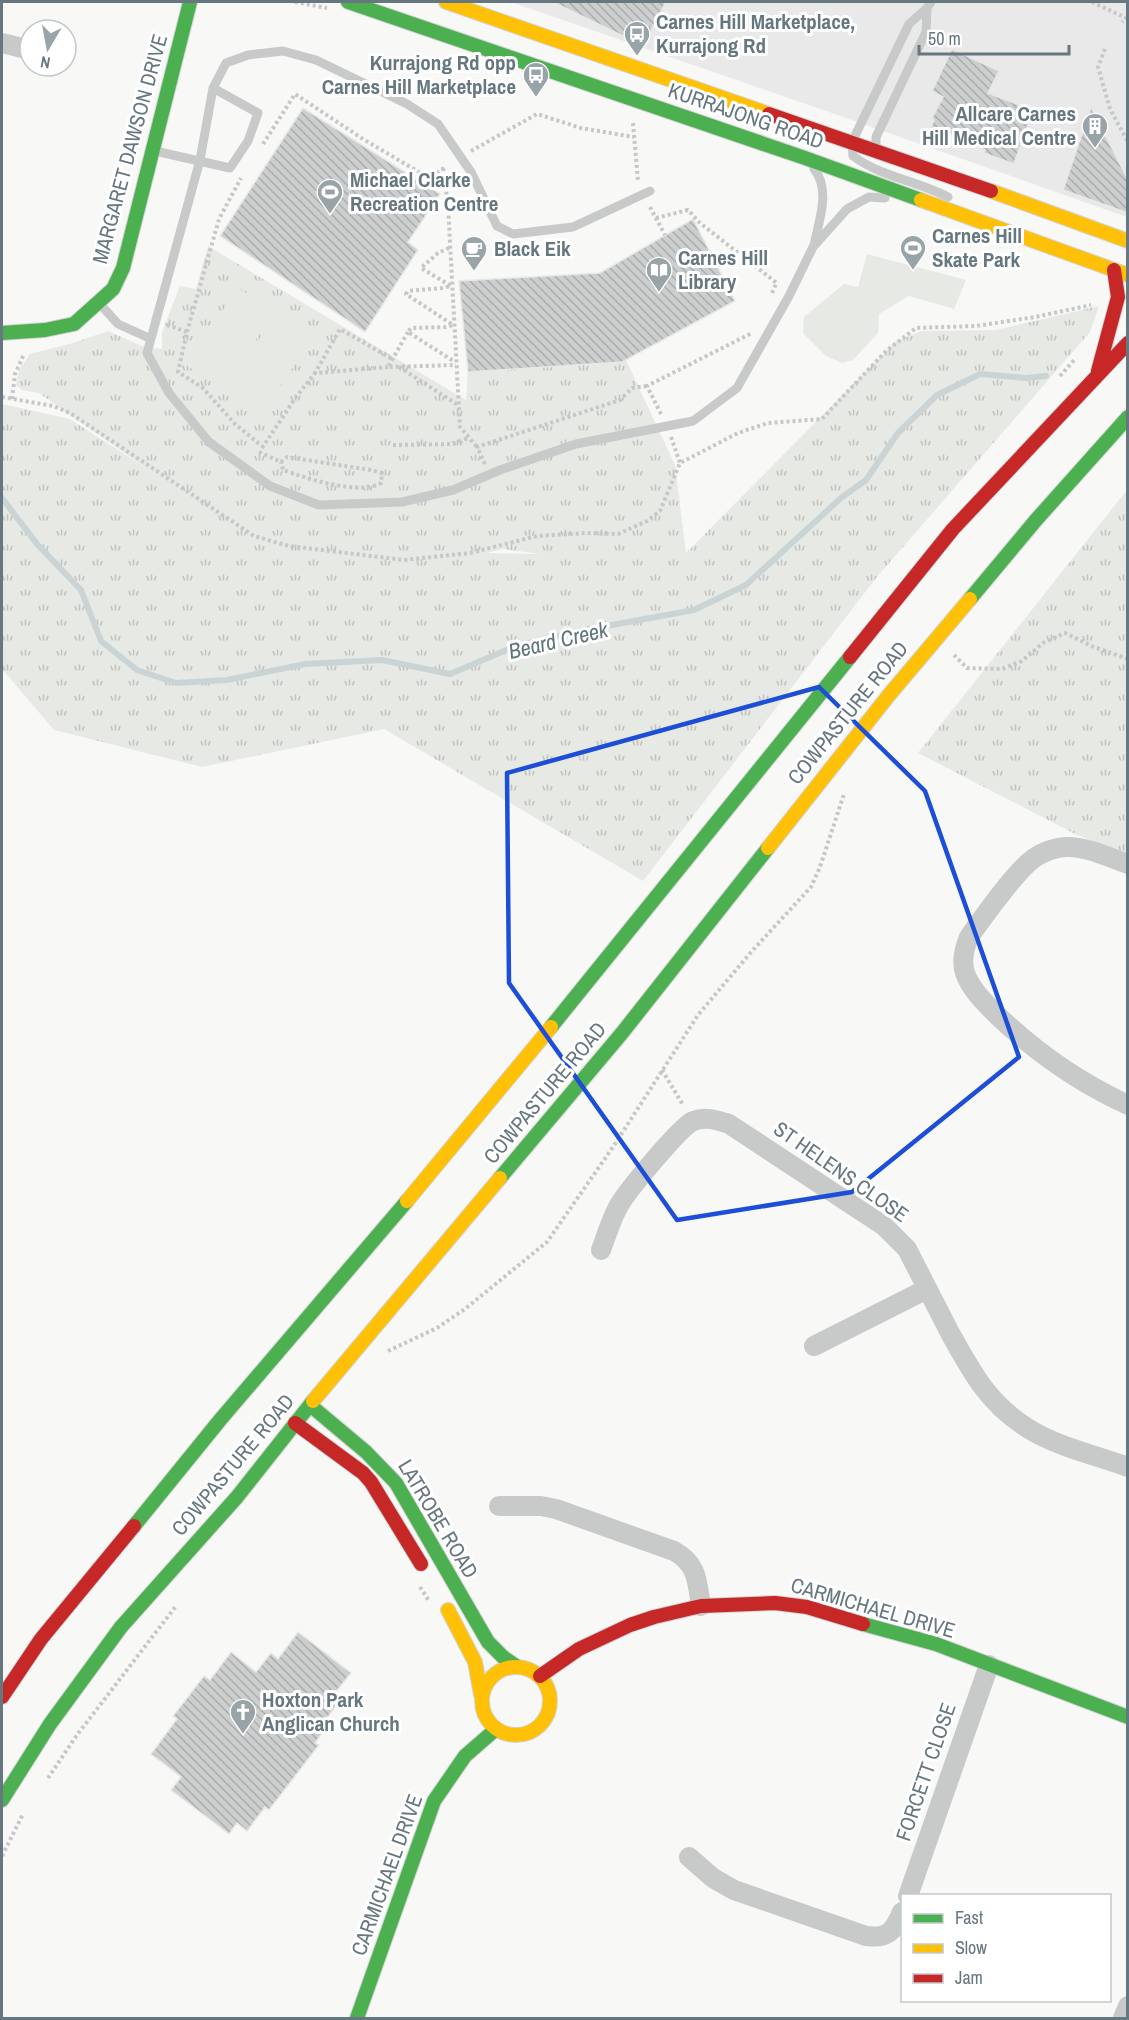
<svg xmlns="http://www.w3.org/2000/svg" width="1129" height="2020" viewBox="0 0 1129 2020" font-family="'Archivo Narrow',sans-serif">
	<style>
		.built { fill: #e8e9e8 }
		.grass { fill: url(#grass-tufts); fill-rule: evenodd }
		.garden { fill: #e7e9e5 }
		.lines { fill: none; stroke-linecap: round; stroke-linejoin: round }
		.stream { stroke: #cad4d5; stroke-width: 6 }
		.building { fill: url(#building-back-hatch); stroke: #e8e8e6; stroke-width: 1.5 }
		.fast-casing { stroke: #d3d5d5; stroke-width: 16 }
		.slow-casing { stroke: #d3d5d5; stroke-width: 16 }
		.jam-casing { stroke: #d3d5d5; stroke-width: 16 }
		.path { stroke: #c6c8c8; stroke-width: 4; stroke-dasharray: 3 3; stroke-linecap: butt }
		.lane { stroke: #c8caca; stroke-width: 9 }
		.street { stroke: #c8caca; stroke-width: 20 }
		.fast { stroke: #4caf50; stroke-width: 14 }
		.slow { stroke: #ffc107; stroke-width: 14 }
		.jam { stroke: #c62828; stroke-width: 14 }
		.marked { fill: none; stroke: #1d4ed8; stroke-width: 4.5; stroke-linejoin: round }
		.labels { text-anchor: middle; stroke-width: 6; stroke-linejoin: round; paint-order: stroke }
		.poi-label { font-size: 21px; font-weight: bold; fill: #66777f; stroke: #fff; text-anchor: start }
		.street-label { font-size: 21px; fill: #66777f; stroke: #fff }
		.water-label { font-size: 22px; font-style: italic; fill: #607579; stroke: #fff }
	</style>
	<defs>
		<pattern id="grass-tufts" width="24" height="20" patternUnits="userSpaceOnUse" patternTransform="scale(1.5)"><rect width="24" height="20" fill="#e7e9e5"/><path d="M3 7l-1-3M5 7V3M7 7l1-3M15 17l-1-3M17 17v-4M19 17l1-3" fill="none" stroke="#bfc2bf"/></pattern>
		<pattern id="building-back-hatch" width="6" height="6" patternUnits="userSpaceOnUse" patternTransform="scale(1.5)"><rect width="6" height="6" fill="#cdcfcf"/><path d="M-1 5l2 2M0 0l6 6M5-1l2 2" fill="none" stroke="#aaadad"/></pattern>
	</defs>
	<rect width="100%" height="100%" fill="#f8f8f7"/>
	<path class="built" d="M511,2h616v215l-298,-105z"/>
	<path class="grass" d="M208,246l258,154 2,-28 158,-12 49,105 11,88 209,-211 26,-11 75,-1 103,-24 -9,26 -214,246 -233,303 -259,-152 -182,38 -148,-37 -52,-61v-265l68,15 76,49 -107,-75 -17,-3 -6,-5 3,-15 11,-16 43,-11 35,-12 34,15 20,3v-17l18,-46 16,3zM503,549l38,5 -55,-1z
		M1127,490v363l-50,-18 -159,-82z"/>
	<path class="garden" d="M867,254l99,26 -12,29 -45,-13 -30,18 -1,19 -25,27 -11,3 -16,-7 -23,-23 1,-16 40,-33 14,3z
		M238,288l36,24 -51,77 -37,-24z
		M276,314l37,24 -52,76 -36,-24z"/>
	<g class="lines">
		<path class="stream" d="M2,498l35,46 44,46 20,51 36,29 39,13 51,-3 78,-16 77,-4 68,14 66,-28 63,-15 115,-21 52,-25 95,-87 25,-18 32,-47 39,-38 43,-21 46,4 20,-2"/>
	</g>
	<path class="building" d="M553,2h113l-17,32 -20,5z
		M952,49l47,22 -11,22 45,17 -19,54 -30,-11 1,-3 -26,-9 -28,-14 3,-7 -2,-2 11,-21 -11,-6z
		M1091,107l37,73v33l-65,-23z
		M303,108l137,86 -32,48 10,8 -53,82 -145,-96z
		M693,219l42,82 -113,61 -154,10 -9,-91 141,-8z
		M298,1632l53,41 -20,25 7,5 -16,22 4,3 -11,15 4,2 -50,65 -4,-3 -18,24 -10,-8 -8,11 -58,-44 10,-13 -30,-23 26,-35 -4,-3 31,-40 6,4 21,-28 25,20 15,-19 7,6z"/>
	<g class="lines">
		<g class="fast-casing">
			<path id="fast" d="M348,2l457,156 116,42
				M2,333l43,-3 29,-6 39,-35 10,-21 67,-266
				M970,599l66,-79 92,-103
				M551,1027l299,-370
				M500,1178l122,-145 146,-185
				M310,1405l56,47 30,31 92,159 15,15 13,9
				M134,1526l86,-106 187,-219
				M863,1624l73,20 192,73
				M2,1800l48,-76 71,-97 116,-130 76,-96
				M357,2018l77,-217 31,-45 31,-27"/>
		</g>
		<g class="slow-casing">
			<path id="slow" d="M446,2l323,112
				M991,191l137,50
				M921,200l207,75
				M768,848l121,-153 81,-96
				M407,1201l144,-174
				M313,1401l187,-223
				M448,1610l27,52 6,33
				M482 1701a34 34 0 1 1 68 0a34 34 0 1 1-68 0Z"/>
		</g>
		<g class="jam-casing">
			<path id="jam" d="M769,114l222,77
				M1098,371l20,-74 -4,-27
				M850,657l103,-128 175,-186
				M295,1423l68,50 8,9 50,82
				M540,1676l39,-27 51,-24 24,-8 47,-11 74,-3 32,4 56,17
				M2,1697l39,-58 93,-113"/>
		</g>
		<path class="path" d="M295,2l32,6
			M1092,2l34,16 -4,4
			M1105,49l-7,18 12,42 18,33
			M633,123l5,58
			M263,144l32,-50 68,45 66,39
			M471,151l66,-37 44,14 53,9
			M443,168l5,37 12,222 17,20
			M421,182l23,-14
			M650,207l15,28
			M656,218l32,-8 12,13 78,61
			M449,248l-11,5 -17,15 30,18 -9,2 -34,3 -2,3 47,31 -7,2 -35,1 -3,4 47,30
			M772,293l5,-11
			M167,325l20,7 -9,40 25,16 32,36 28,23
			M187,332l32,-113 22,-41
			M408,332l-20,35 68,-2
			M388,367l-73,6 25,-44 52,30
			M399,367l59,38
			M1060,376l15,-17
			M2,397l51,9 17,7 184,123 35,10 115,14 66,-7 67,-17 49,-3 32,1 29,-13 13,-10 20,-48 58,-30 30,-10 54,-4 64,-68 30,-23 60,-2 59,-9 56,-12
			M12,399l3,-25 9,-20
			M661,414l-14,-28 105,-53
			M671,437l9,26
			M393,445l60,-1 15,-6
			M262,448l34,-51 19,-24
			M259,452l22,10 6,-5 84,13 11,3 -1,10c-22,13 -76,-5 -98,-13l-2,-8
			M485,464l-8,-17 143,-47 12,-12 15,-2
			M954,655l13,13 35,1 20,-8 21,-18 22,-10 29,14 34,12
			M662,1070l21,35
			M388,1351l49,-23 28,-19 82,-67 66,-95 85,-132 54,-64 59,-64 9,-20 24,-73
			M420,1587l9,14
			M48,1778l29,-43 99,-129
			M2,1856l21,-42"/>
		<path class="lane" d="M927,8l-18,16 -57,118 1,14c28,21 65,25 95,41
			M876,149v-12l50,-105 1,-24 4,-6
			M155,151l75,17 18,-27 10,-28 -45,-25
			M814,169c17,20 5,52 0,76
			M650,191l-77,36 -60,7 -16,-8 -26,-54 -33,-48 -31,-20 -91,-44 -33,-9 -35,4 -22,8 -13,25 -13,72 -53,193 22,40 40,49 61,44 49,19 83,-3 51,-12 47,-20 76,-26 117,-23 44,-33 52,-92 24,-49 34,-38 22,-12 16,1
			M100,304l18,20 31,14"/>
		<path class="street" d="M2,43l28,7
			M1128,864c-20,-7 -42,-18 -63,-17 -11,1 -22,5 -31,11 -20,15 -50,58 -65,79 -5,12 -8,24 -4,36 6,17 21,31 34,44 38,36 81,66 129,88
			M601,1250c6,-16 11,-34 20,-48 10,-15 58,-74 72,-81 13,-5 24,-1 36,3l155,102 23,23c14,27 28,55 42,82 22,40 39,73 80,98 29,18 66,26 99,38
			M814,1346l113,-57
			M499,1506h42l15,3 118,42c24,13 23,31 27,55
			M689,1857l24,21 21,12 132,46c22,3 28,-5 36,-24
			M908,1896l81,-231
			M1123,2018l5,-12"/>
		<use href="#fast" class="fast"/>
		<use href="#slow" class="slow"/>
		<use href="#jam" class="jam"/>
	</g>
	<path class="marked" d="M819,687l106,104 94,266 -167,135 -175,28 -168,-237 -2,-210z"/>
	<defs>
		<g id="bus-pin" transform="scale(1.35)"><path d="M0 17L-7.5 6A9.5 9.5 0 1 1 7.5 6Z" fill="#99a4a9" stroke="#fff"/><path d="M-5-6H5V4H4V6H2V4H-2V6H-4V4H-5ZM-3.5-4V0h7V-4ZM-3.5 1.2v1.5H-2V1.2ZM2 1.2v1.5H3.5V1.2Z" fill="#fff"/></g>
		<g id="building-pin" transform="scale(1.35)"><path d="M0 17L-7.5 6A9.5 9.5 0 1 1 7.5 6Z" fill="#99a4a9" stroke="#fff"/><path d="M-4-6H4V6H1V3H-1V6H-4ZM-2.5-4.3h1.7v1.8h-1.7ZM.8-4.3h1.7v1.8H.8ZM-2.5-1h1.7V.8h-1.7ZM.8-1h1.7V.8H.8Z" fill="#fff"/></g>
		<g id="stadium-pin" transform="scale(1.35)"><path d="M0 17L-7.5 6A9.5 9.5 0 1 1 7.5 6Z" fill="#99a4a9" stroke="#fff"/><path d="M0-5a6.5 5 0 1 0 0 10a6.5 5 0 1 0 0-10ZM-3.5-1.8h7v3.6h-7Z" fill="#fff"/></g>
		<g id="cafe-pin" transform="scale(1.35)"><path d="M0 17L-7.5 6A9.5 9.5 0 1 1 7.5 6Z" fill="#99a4a9" stroke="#fff"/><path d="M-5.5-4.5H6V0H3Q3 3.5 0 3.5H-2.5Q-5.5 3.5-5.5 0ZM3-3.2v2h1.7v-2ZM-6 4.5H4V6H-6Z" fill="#fff"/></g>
		<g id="library-pin" transform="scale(1.35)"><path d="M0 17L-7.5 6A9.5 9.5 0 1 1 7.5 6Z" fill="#99a4a9" stroke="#fff"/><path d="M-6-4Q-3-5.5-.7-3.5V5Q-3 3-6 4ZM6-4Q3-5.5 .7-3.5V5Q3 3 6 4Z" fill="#fff"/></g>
		<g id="church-pin" transform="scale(1.35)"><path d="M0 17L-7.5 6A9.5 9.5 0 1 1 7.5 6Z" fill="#99a4a9" stroke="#fff"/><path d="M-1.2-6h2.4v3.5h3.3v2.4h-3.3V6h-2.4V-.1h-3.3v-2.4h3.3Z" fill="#fff"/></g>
	</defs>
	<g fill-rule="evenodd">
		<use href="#bus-pin" x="637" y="34"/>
		<use href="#bus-pin" x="536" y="75"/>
		<use href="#building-pin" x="1095" y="126"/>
		<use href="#stadium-pin" x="330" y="192"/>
		<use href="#stadium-pin" x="913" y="248"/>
		<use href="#cafe-pin" x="474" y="249"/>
		<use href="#library-pin" x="659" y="270"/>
		<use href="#church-pin" x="243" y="1712"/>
	</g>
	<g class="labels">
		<g class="poi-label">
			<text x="656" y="29">Carnes Hill Marketplace,<tspan x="656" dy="24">Kurrajong Rd</tspan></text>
			<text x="516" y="70" text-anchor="end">Kurrajong Rd opp<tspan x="516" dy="24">Carnes Hill Marketplace</tspan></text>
			<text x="1076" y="121" text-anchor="end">Allcare Carnes<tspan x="1076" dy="24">Hill Medical Centre</tspan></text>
			<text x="350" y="187">Michael Clarke<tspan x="350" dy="24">Recreation Centre</tspan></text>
			<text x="932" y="243">Carnes Hill<tspan x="932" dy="24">Skate Park</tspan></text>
			<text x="494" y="256">Black Eik</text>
			<text x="678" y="265">Carnes Hill<tspan x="678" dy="24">Library</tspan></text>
			<text x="262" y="1707">Hoxton Park<tspan x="262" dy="24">Anglican Church</tspan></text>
		</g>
		<g class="street-label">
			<text transform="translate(746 116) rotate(19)" y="7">KURRAJONG ROAD</text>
			<text transform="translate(130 149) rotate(-75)" y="7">MARGARET DAWSON DRIVE</text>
			<text transform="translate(848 713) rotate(-51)" y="7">COWPASTURE ROAD</text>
			<text transform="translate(545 1093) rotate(-50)" y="7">COWPASTURE ROAD</text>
			<text transform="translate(841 1172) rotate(35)" y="7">ST HELENS CLOSE</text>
			<text transform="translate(233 1465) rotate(-50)" y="7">COWPASTURE ROAD</text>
			<text transform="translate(438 1519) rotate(59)" y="7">LATROBE ROAD</text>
			<text transform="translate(873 1608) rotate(16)" y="7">CARMICHAEL DRIVE</text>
			<text transform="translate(926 1772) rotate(-71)" y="7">FORCETT CLOSE</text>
			<text transform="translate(387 1875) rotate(-70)" y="7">CARMICHAEL DRIVE</text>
		</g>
		<g class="water-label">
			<text transform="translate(558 640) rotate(-13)" y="8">Beard Creek</text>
		</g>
	</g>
	<rect width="1129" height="2020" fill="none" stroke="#66777f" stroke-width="6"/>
	<rect x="901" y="1894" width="210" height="108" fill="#ffffff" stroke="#c2c9cc" stroke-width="1.5"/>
	<rect x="913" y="1914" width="30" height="9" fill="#4caf50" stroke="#c2c9cc" stroke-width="1.5"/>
	<text x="955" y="1924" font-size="18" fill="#66777f">Fast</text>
	<rect x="913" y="1944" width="30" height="9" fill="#ffc107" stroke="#c2c9cc" stroke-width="1.5"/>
	<text x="955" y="1954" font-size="18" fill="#66777f">Slow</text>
	<rect x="913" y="1974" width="30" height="9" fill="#c62828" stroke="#c2c9cc" stroke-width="1.5"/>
	<text x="955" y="1984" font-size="18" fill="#66777f">Jam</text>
	<g transform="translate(48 48) rotate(190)"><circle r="28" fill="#ffffff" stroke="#c2c9cc" stroke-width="1.5"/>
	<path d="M0-4.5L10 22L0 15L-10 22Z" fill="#99a4a9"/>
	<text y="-9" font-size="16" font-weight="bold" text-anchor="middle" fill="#66777f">N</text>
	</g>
	<path d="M919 45v9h150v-9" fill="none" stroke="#66777f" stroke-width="3"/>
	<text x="928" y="45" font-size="18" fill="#66777f" stroke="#ffffff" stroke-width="4.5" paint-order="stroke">50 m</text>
</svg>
